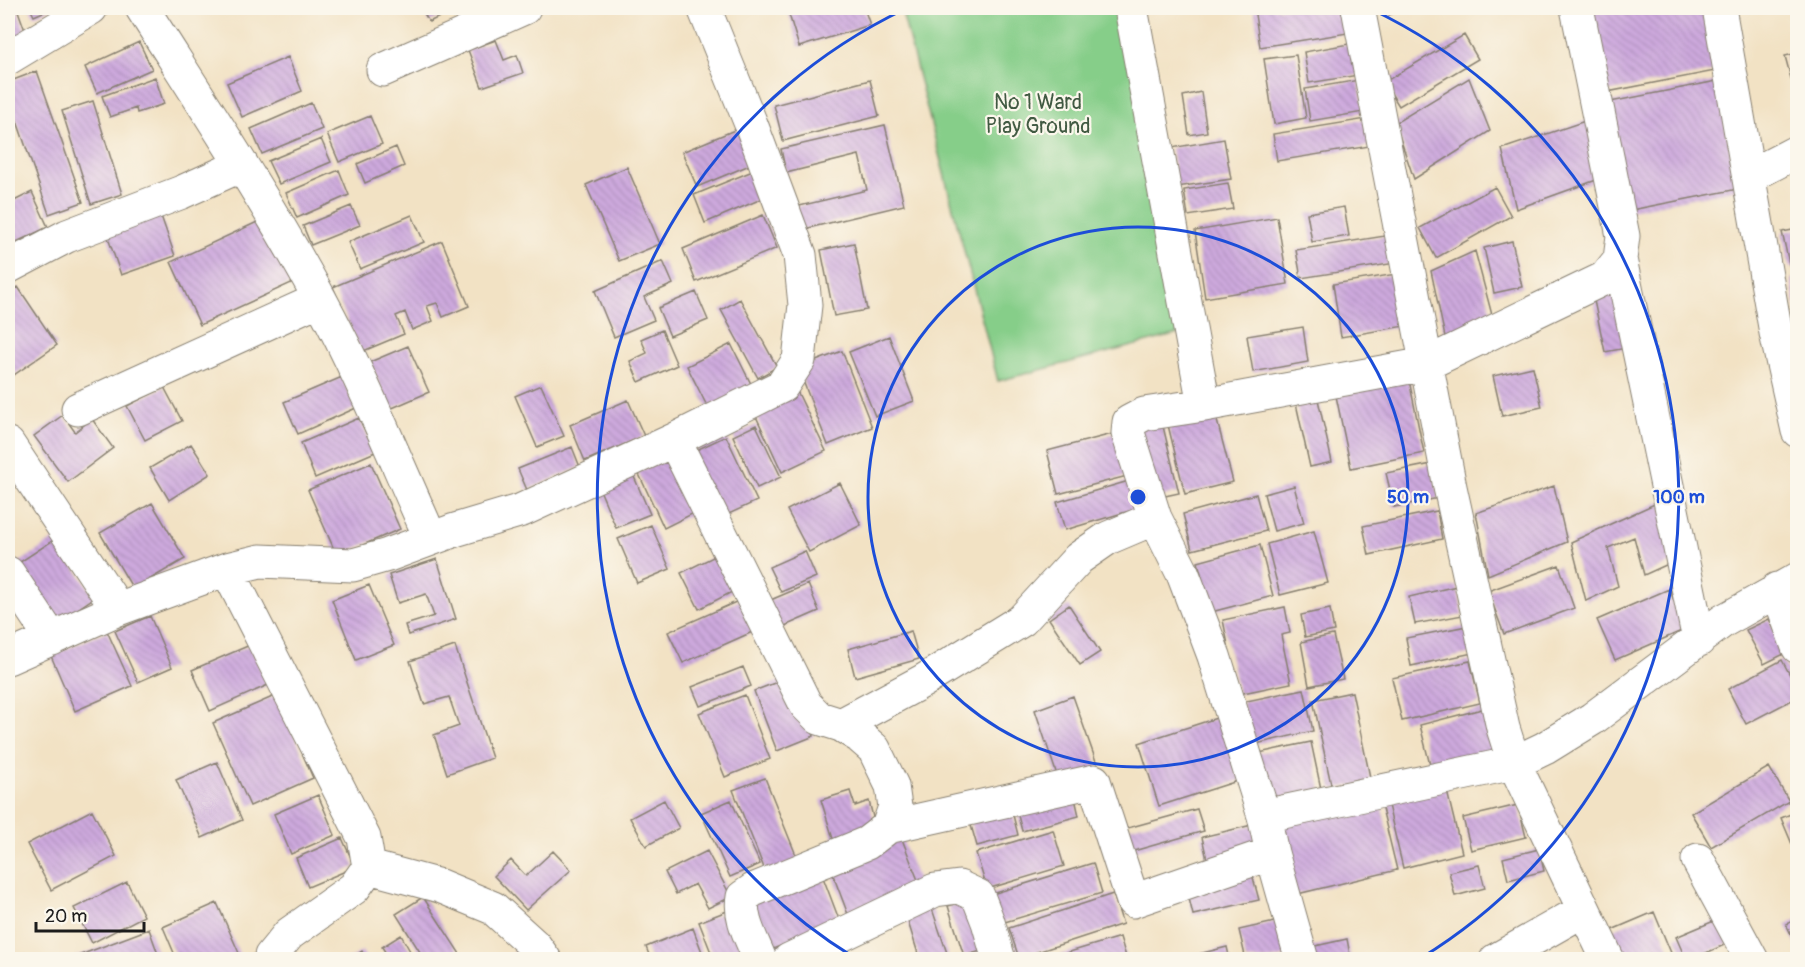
<svg xmlns="http://www.w3.org/2000/svg" width="1805" height="967" viewBox="0 0 1805 967" font-family="Pangolin,sans-serif">
	<style>
		.green { fill: #86ce89; stroke: #517552; stroke-width: 1.5 }
		.building { fill: url(#building-back-hatch) }
		.lines { fill: none; stroke-linecap: round; stroke-linejoin: round }
		.minor-casing { stroke: #877f70; stroke-width: 35 }
		.minor { stroke: #fff; stroke-width: 33 }
		.ring { fill: none; stroke: #1d4ed8; stroke-width: 3 }
		.labels { text-anchor: middle; stroke-width: 4.5; stroke-linejoin: round; paint-order: stroke }
		.park-label { font-size: 21px; fill: #415a42; stroke: #fbf7ec }
		.centre { fill: #1d4ed8; stroke: #fbf7ec; stroke-width: 3 }
		.ring-label { font-size: 18px; text-anchor: middle; font-weight: bold; fill: #1d4ed8; stroke: #fbf7ec; stroke-width: 4.5; stroke-linejoin: round; paint-order: stroke }
	</style>
	<defs>
		<pattern id="building-back-hatch" width="6" height="6" patternUnits="userSpaceOnUse" patternTransform="scale(1.5)"><rect width="6" height="6" fill="#cda9dd"/><path d="M-1 5l2 2M0 0l6 6M5-1l2 2" fill="none" stroke="#af91bd"/></pattern>
	</defs>
	<rect width="100%" height="100%" fill="#fbf7ec"/>
	<filter id="ink" filterUnits="userSpaceOnUse"><feTurbulence type="fractalNoise" baseFrequency=".0167" numOctaves="2"/><feDisplacementMap in="SourceGraphic" scale="12" xChannelSelector="R" yChannelSelector="G"/><feConvolveMatrix kernelMatrix="1 2 1 2 8 2 1 2 1" color-interpolation-filters="sRGB"/></filter>
	<filter id="wash" filterUnits="userSpaceOnUse"><feTurbulence type="fractalNoise" baseFrequency=".008" numOctaves="4" result="noise"/><feDisplacementMap in="SourceGraphic" scale="24" xChannelSelector="R" yChannelSelector="G"/><feGaussianBlur stdDeviation="1.35" result="paint"/><feColorMatrix in="noise" values="0 0 0 0 0 0 0 0 0 0 0 0 0 0 0 0 0 1.4 0 .05"/><feComposite in="paint" operator="in"/></filter>
	<g filter="url(#wash)">
		<rect width="100%" height="100%" fill="#f2e2c4"/>
		<path class="green" d="M935,8h193l54,325 -184,48 -95,-365z"/>
		<g id="blocks">
			<path class="building" d="M8,8h9l10,28 -19,7z
				M30,8h22l-18,8z
				M421,8h37l-29,14z
				M787,8h77l6,17 -71,22z
				M1254,8h90l4,25 -88,14z
				M1388,8h18l-17,7z
				M1591,8h112l12,63 -108,21z
				M1464,35l14,24 -79,47 -15,-24z
				M496,40l8,20 13,-5 6,18 -41,14 -14,-37z
				M139,42l13,27 -55,24 -12,-26z
				M1354,43l5,32 -50,8 -5,-31z
				M1798,53v32l-5,1 -8,-30z
				M1296,55l10,63 -32,6 -10,-65z
				M288,57l14,34 -60,26 -15,-34z
				M37,71l46,131 -34,12 -41,-119v-13z
				M155,77l9,27 -27,9 -1,-5 -26,9 -8,-21z
				M1469,78l21,53 -76,48 -19,-56z
				M870,80l9,36 -96,25 -9,-36z
				M1359,80l5,32 -54,9 -5,-32z
				M1717,81l21,108 -112,22 -21,-108z
				M1201,92l6,40 -18,3 -6,-39z
				M93,101l29,93 -31,10 -29,-93z
				M311,103l11,26 -60,25 -11,-25z
				M370,116l12,28 -43,18 -12,-28z
				M1366,119l4,27 -93,15 -4,-27z
				M1591,119l11,59 -86,31 -14,-60z
				M885,125l19,80 -104,25 -5,-23 72,-17 -8,-35 -73,18 -5,-24z
				M737,129l15,35 -55,23 -15,-35z
				M321,139l10,23 -52,22 -11,-23z
				M1224,139l7,40 -54,8 -6,-39z
				M396,147l8,19 -39,17 -8,-19z
				M627,167l33,77 -41,17 -33,-76z
				M339,170l10,25 -52,23 -11,-25z
				M755,170l11,27 -61,26 -11,-28z
				M1228,183l5,26 -45,7 -4,-26z
				M1495,187l16,29 -75,42 -16,-30z
				M32,192l16,35 -40,19v-42z
				M351,206l9,19 -49,20 -8,-19z
				M1344,207l5,29 -37,6 -5,-29z
				M160,213l15,43 -54,19 -15,-43z
				M412,215l12,27 -64,27 -12,-27z
				M763,215l14,33 -81,34 -13,-33z
				M268,217l30,63 -98,45 -29,-63z
				M1277,217l11,67 -83,14 -10,-67z
				M1798,229v38l-8,1 -8,-36z
				M1391,235l5,28 -95,15 -5,-28z
				M442,241l27,65 -26,11 -6,-14 -10,3 6,15 -21,9 -7,-18 -9,4 8,18 -43,18 -28,-65z
				M1512,241l10,46 -28,6 -10,-45z
				M854,243l13,67 -33,6 -13,-66z
				M1475,251l17,64 -47,22 -14,-66z
				M663,261l10,23 -29,13 10,23 -40,17 -19,-46z
				M1396,274l9,52 -64,11 -8,-53z
				M1798,278v29h-2l-5,-28z
				M18,287l39,58 -49,34v-85z
				M1619,290l13,57 -27,5 -12,-56z
				M696,292l12,28 -38,16 -12,-28z
				M740,299l37,68 -19,11 -37,-68z
				M1303,327l5,35 -55,10 -6,-36z
				M662,330l15,35 -38,17 -9,-21 17,-8 -6,-14z
				M889,336l25,65 -39,15 -26,-64z
				M731,344l21,42 -44,22 -21,-42z
				M408,346l21,46 -39,17 -20,-47z
				M842,351l30,76 -44,18 -30,-77z
				M1533,367l9,40 -40,9 -9,-40z
				M342,377l14,31 -58,26 -14,-32z
				M1409,380l15,73 -73,15 -15,-72z
				M541,385l23,51 -27,11 -22,-51z
				M164,387l18,34 -37,19 -18,-34z
				M797,391l29,60 -44,21 -28,-60z
				M1317,395l15,67 -22,5 -15,-68z
				M628,400l16,36 -59,25 -15,-36z
				M1214,409l19,73 -48,12 -18,-73z
				M63,415l12,17 17,-13 21,29 -45,34 -34,-46z
				M359,418l16,34 -60,26 -14,-35z
				M1161,418l18,75 -28,6 -17,-75z
				M756,425l25,52 -24,11 -24,-52z
				M1124,431l11,43 -77,20 -11,-43z
				M726,436l31,65 -37,17 -30,-65z
				M191,444l19,30 -41,26 -19,-32z
				M572,447l8,20 -53,23 -9,-21z
				M670,457l26,55 -32,16 -26,-56z
				M371,463l29,66 -63,27 -29,-66z
				M1432,464l7,34 -45,9 -8,-34z
				M632,472l18,42 -34,14 -18,-43z
				M1139,478l7,28 -81,24 -8,-28z
				M840,483l21,42 -52,27 -22,-42z
				M1294,486l10,37 -30,8 -10,-37z
				M1554,486l13,56 -79,33 -12,-62z
				M1256,494l10,37 -74,19 -9,-36z
				M1661,501l16,59 -33,15 -10,-38 -26,11 10,38 -32,15 -15,-59z
				M152,503l33,56 -52,30 -33,-56z
				M1437,511l5,28 -73,16 -6,-29z
				M651,525l19,44 -33,14 -19,-44z
				M1314,531l14,52 -48,12 -13,-51z
				M55,539l40,58 -41,28 -40,-59z
				M1260,545l13,51 -62,16 -13,-50z
				M805,551l11,26 -35,15 -12,-25z
				M717,555l19,35 -37,19 -18,-36z
				M437,559l19,60 -48,16 -3,-10 29,-9 -8,-22 -28,9 -9,-28z
				M1559,565l15,43 -70,26 -16,-43z
				M808,584l11,27 -41,18 -12,-27z
				M369,585l25,60 -38,15 -24,-60z
				M1457,586l6,29 -48,9 -6,-27z
				M1669,589l17,40 -71,31 -18,-40z
				M745,598l14,31 -76,34 -15,-31z
				M1069,605l31,47 -20,13 -31,-46z
				M1285,607l5,26 -9,2 10,48 -53,11 -15,-74z
				M1330,609l4,22 -29,6 -4,-22z
				M150,616l22,51 -34,15 -23,-51z
				M1769,619l17,34 -22,11 -18,-34z
				M1467,626l6,27 -62,13 -5,-28z
				M107,631l25,55 -57,25 -24,-55z
				M911,631l8,28 -64,18 -7,-28z
				M1333,635l10,44 -34,7 -8,-44z
				M250,645l18,40 -58,26 -18,-41z
				M455,646l37,112 -45,16 -13,-39 25,-9 -10,-29 -25,7 -14,-43z
				M1782,660l16,30v7l-52,27 -18,-35z
				M1470,661l10,42 -78,18 -10,-43z
				M743,667l8,19 -51,20 -8,-19z
				M790,677l24,59 -37,15 -23,-60z
				M1304,689l9,42 -62,14 -9,-43z
				M1352,692l19,90 -39,7 -19,-89z
				M277,695l36,83 -63,28 -37,-83z
				M745,695l25,64 -45,18 -26,-64z
				M1073,696l25,71 -39,14 -24,-71z
				M1486,708l12,48 -66,17 -12,-48z
				M1226,715l21,63 -88,28 -20,-63z
				M1311,742l10,47 -57,12 -10,-47z
				M217,762l25,58 -40,18 -26,-58z
				M1769,767l20,34 -78,46 -20,-34z
				M765,778l33,82 -32,13 -33,-83z
				M1446,787l16,66 -59,15 -16,-67z
				M1073,789l6,27 -57,15 -7,-27z
				M850,791l5,15 14,-5 6,24 -41,17 -13,-42z
				M318,795l17,40 -44,19 -17,-40z
				M664,800l15,28 -33,18 -16,-28z
				M731,800l29,64 -30,13 -29,-64z
				M1380,800l17,70 -108,26 -17,-71z
				M1010,803l8,32 -41,11 -9,-31z
				M1518,805l8,32 -55,13 -8,-32z
				M1197,809l7,22 -74,21 -6,-23z
				M92,810l24,46 -65,34 -24,-46z
				M1798,811v31l-6,2 -11,-26z
				M1252,825l7,27 -51,12 -6,-27z
				M1053,830l11,36 -77,23 -11,-36z
				M342,838l13,29 -47,20 -12,-29z
				M902,839l19,49 -72,29 -19,-50z
				M1539,849l5,22 -36,9 -5,-22z
				M553,851l18,19 -45,40 -32,-34 17,-16 15,16z
				M707,851l24,46 -23,11 -13,-24 -19,10 -11,-22z
				M1093,863l9,30 -104,31 -9,-29z
				M1479,865l6,23 -30,8 -6,-24z
				M1251,870l8,30 -66,15 -7,-29z
				M821,872l19,50 -72,29 -20,-51z
				M127,882l17,34 -52,27 -18,-35z
				M1113,894l10,30 -104,34 -10,-30z
				M423,897l39,60 -4,3h-33l-29,-46z
				M973,899l15,50 -24,7 -16,-50z
				M929,900l19,56 -11,4h-17l-16,-51z
				M217,903l25,57h-65l-14,-33z
				M732,909l20,51h-38l-15,-38z
				M1654,912l20,48h-55l-12,-28z
				M1721,918l10,24 -41,18h-4l-10,-23z
				M1798,919v30l-12,-25z
				M1283,920l8,35 -20,5h-25l-7,-30z
				M693,928l12,32h-54l-5,-13z
				M149,929l9,25 -15,6h-67l-1,-3z
				M401,935l14,25h-25l-8,-13z
				M1120,937l7,23h-81v-1z
				M1347,939l4,21h-43l-2,-12z
				M526,946l7,14h-32z
				M1227,947l3,13h-44v-3z
				M841,949l4,11h-31z
				M362,951l5,9h-19z"/>
		</g>
	</g>
	<g filter="url(#ink)">
		<use href="#blocks" fill-opacity="0" stroke="#877f70" stroke-width="1.5"/>
		<g class="lines">
			<g class="minor-casing">
				<path id="minor" d="M142,8c61,96 124,191 178,291 42,78 75,160 111,240
					M1131,8l73,397
					M1358,8l92,479 53,241 11,35 94,197
					M1719,8l57,325 22,98
					M8,58l83,-50
					M383,70l141,-62
					M1750,176l48,-25
					M1620,259l79,381
					M8,267l59,-31 115,-44 60,-27
					M78,409l242,-110
					M674,440l132,265 13,13 22,7 18,11 15,13 18,37 3,21 -7,20 -21,16 -114,47 -10,7c-4,22 9,42 17,63
					M8,444l110,165
					M227,569l137,269 5,29 -15,21 -65,46 -18,22v4
					M8,573l44,66
					M1777,589l21,58
					M8,658l110,-49 109,-40 33,-8 93,4 35,-10 67,-25 67,-20 152,-70 108,-54 17,-26 6,-55 -5,-50 -49,-131 -47,-116
					M841,725l82,-44 99,-61 57,-62 29,-20 47,-20
					M1264,816l250,-53 31,-15 47,-29 131,-98 75,-42
					M888,827l206,-46 39,120 139,-48
					M1698,860l54,100
					M369,867l71,19 53,22 42,38 10,14
					M789,960l146,-70 24,-3 19,9 10,26 11,38
					M1302,960l-30,-107 -8,-37 -50,-160 -31,-82 -28,-56 -27,-85 1,-11 15,-8 60,-9 222,-41 179,-86 15,-19 3,-23 -46,-228
					M1496,960l88,-50"/>
			</g>
			<use href="#minor" class="minor"/>
		</g>
	</g>
	<g class="ring">
		<circle cx="1138" cy="497" r="270"/>
		<path d="M855 958A541 541 0 0 1 905 9M1371 9A541 541 0 0 1 1421 958"/>
	</g>
	<g class="labels">
		<g class="park-label">
			<text x="1038" y="109">No 1 Ward<tspan x="1038" dy="24">Play Ground</tspan></text>
		</g>
	</g>
	<circle cx="1138" cy="497" r="9" class="centre"/>
	<g class="ring-label">
		<text x="1408" y="503">50 m</text>
		<text x="1679" y="503">100 m</text>
	</g>
	<rect width="1805" height="967" fill="none" stroke="#fbf7ec" stroke-width="30"/>
	<path d="M36 922v9h108v-9" fill="none" stroke="#1c1c1c" stroke-width="3"/>
	<text x="45" y="922" font-size="18" fill="#1c1c1c" stroke="#fbf7ec" stroke-width="4.5" paint-order="stroke">20 m</text>
</svg>
